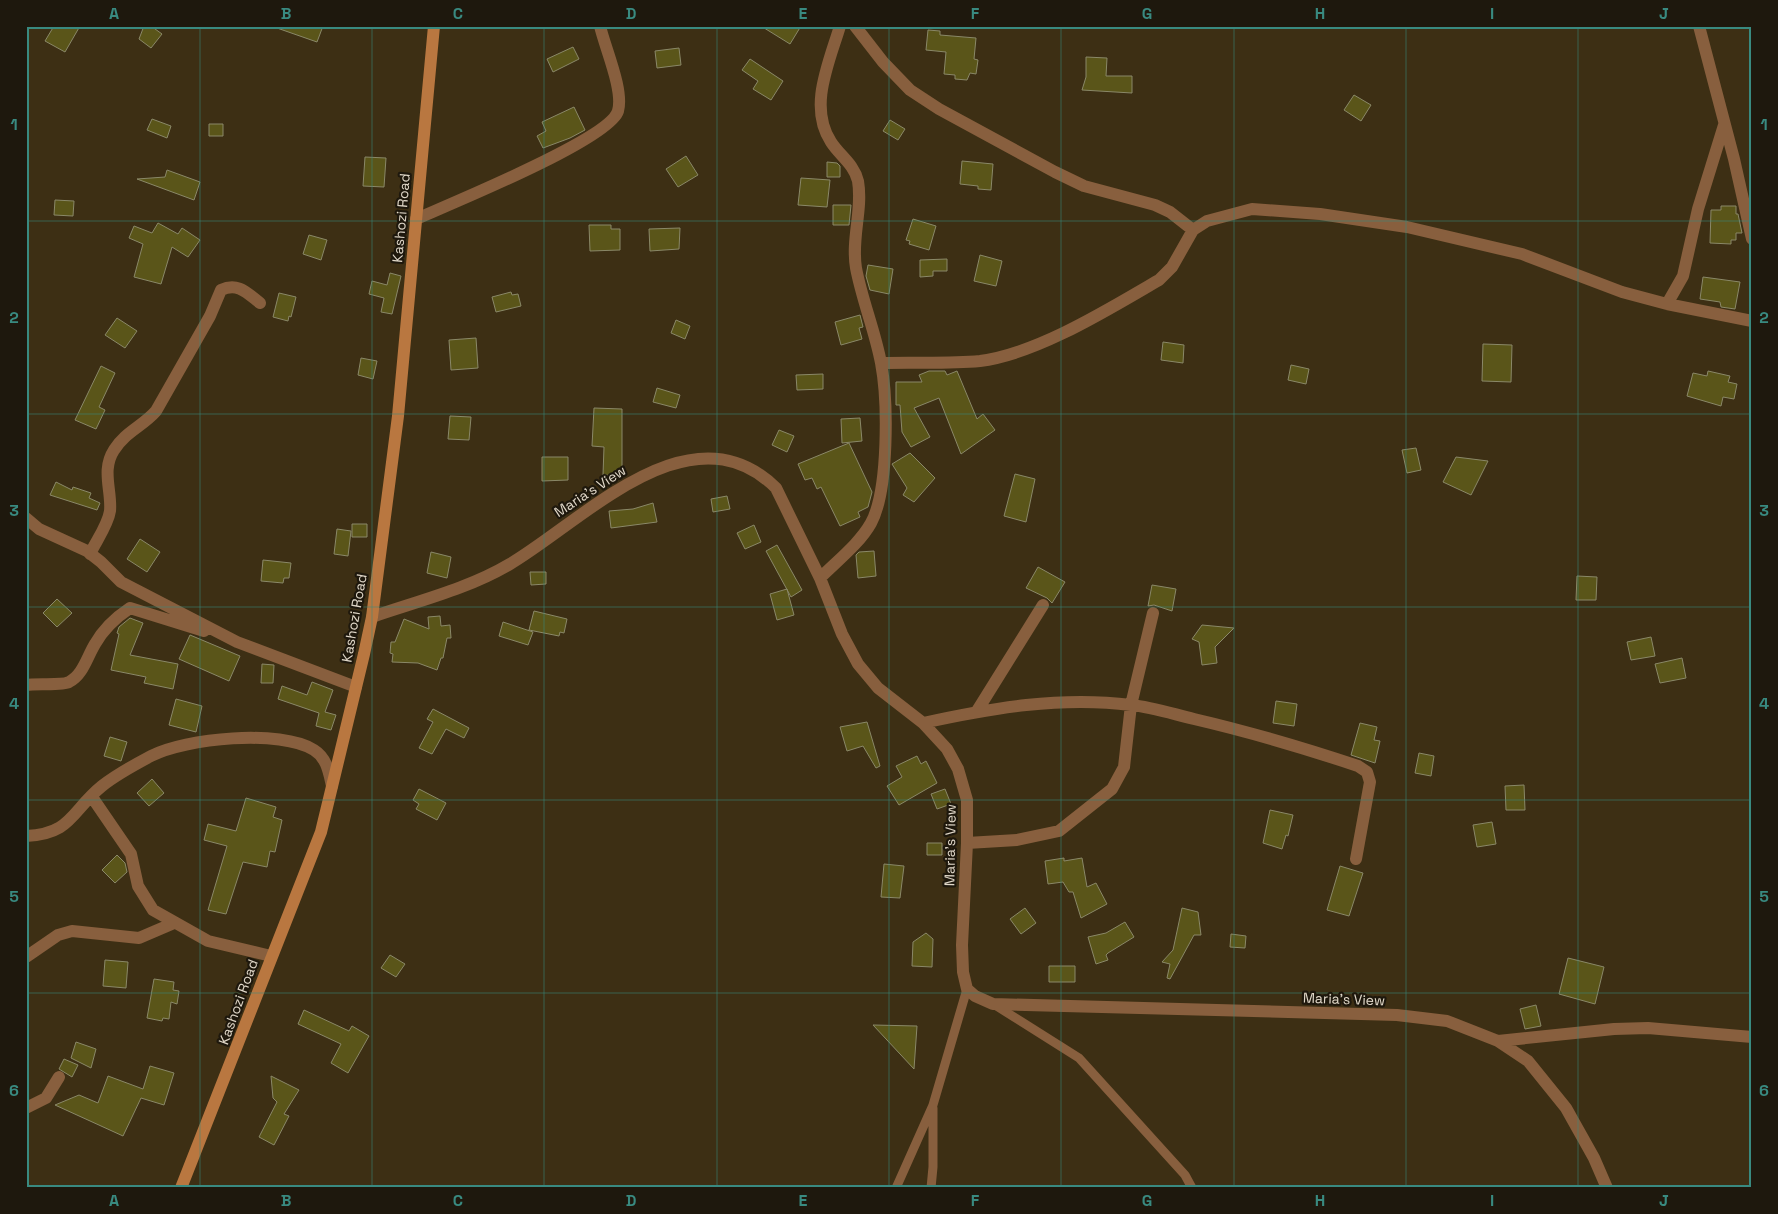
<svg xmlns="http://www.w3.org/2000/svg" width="1778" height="1214" viewBox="0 0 1778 1214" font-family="'Space Grotesk',sans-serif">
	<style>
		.building { fill: #5a5519; stroke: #8a8868 }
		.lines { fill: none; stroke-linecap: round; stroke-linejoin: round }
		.lane { stroke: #885f3e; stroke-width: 9 }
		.street { stroke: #885f3e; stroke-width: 12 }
		.secondary { stroke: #b97740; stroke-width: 12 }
		.grid { fill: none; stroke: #398a80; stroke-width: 1; stroke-opacity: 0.55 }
		.labels { text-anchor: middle; stroke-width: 4.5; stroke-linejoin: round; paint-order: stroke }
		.street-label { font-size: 14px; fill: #e1d8c9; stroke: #1e180d }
		.neatline { fill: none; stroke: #398a80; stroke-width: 2 }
		.grid-label { font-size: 16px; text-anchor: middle; font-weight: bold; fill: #398a80 }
	</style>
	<rect width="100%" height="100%" fill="#3d2f14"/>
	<path class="building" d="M54,26h26l-15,26 -20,-11z
		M144,26h7l11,8 -11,14 -12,-9z
		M278,26h45l-6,16 -40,-14z
		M761,26h40l-11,18z
		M928,30l12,1v4l36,3 -2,21 4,1 -2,14 -6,-1 -3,7 -12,-1v-4l-11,-1 2,-22 -20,-2z
		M573,47l6,12 -26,13 -6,-13z
		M679,48l2,17 -24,3 -2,-17z
		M1086,57l21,1 -1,18h26v17l-50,-3 4,-13z
		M750,59l33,22 -12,19 -18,-11 5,-8 -16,-11z
		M1354,95l17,10 -10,16 -17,-11z
		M574,107l11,23 -15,8 -27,10 -6,-12 9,-5 -4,-9z
		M152,119l19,7 -4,12 -20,-8z
		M890,120l15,9 -7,11 -15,-9z
		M209,124h14v12h-14z
		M686,156l12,19 -20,12 -12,-18z
		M365,157l21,1 -2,29 -21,-1z
		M962,161l31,3 -2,26 -13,-1v-3l-18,-2z
		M827,162l10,1 3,3v11h-13z
		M167,170l33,12 -6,18 -57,-21 28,-2z
		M801,178l29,2 -3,27 -29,-2z
		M55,200l19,1 -1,15 -19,-1z
		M833,205h18l-2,20h-16z
		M1721,206h15v8h2l4,19h-6v7h-5v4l-21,-1 1,-33h10z
		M913,219l23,7 -7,24 -20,-6 1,-3 -4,-1z
		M158,223l20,11 4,-6 18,12 -12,17 -16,-10 -11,37 -27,-7 9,-33 -14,-6 5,-12 18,7z
		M589,225h22v4h9v21l-30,1z
		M680,228l-1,21 -29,2 -1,-22z
		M309,235l18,5 -6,20 -18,-6z
		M980,255l22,6 -6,25 -22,-5z
		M947,259v12h-14v5l-13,1v-17z
		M868,265l25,4 -4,25 -19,-4 -4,-14z
		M390,273l11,3 -9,38 -11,-2 3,-14 -15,-4 3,-13 15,4z
		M1703,277l37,5 -5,27 -14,-2 -1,-5 -20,-3z
		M511,292l1,3 6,-1 3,12 -25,6 -4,-15z
		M279,293l17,4 -5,20 -2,-1 -1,5 -15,-4z
		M860,315l3,12 -4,1 3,11 -21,6 -6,-23z
		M117,318l20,13 -12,17 -20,-13z
		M676,320l14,6 -5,13 -14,-6z
		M476,338l2,30 -27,2 -2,-30z
		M1163,342l21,3 -1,18 -22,-3z
		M1483,344l29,1 -1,37 -29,-1z
		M361,358l16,3 -4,18 -15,-4z
		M1291,365l18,4 -3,15 -18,-4z
		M101,366l14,7 -16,34 6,3 -9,19 -21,-9z
		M929,371h16l2,4 10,-4 20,48 6,-5 12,16 -34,24 -22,-56 -25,10 16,29 -19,10 -9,-15 -2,-27h-4v-23h26l-3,-7z
		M1708,371l22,5 -2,6 9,2 -3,15 -11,-2 -2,9 -34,-10 6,-23 14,3z
		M823,374v15l-26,1 -1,-15z
		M657,388l23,7 -4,13 -23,-6z
		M594,408l28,1v67l-19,-1 1,-28 -12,-1z
		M450,416l21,1 -2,23 -21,-1z
		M860,418l2,23 -20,2 -1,-24z
		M779,430l15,6 -7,16 -15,-7z
		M849,443l23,49 -4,15 -10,5 2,5 -20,9 -19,-39 -4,2 -5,-11 -7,2 -7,-16z
		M1416,448l5,22 -14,3 -5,-23z
		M910,453l25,25 -21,24 -11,-7 4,-7 -15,-24z
		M542,457h26v23l-26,1z
		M1456,457l32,4 -17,34 -28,-13z
		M1015,474l20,5 -9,43 -22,-6z
		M56,482l16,8 1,-3 18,6 -2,5 11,5 -3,7 -47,-15z
		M727,496l3,13 -17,3 -2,-13z
		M653,503l4,19 -46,6 -2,-17 24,-2z
		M352,524h15v13h-15z
		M754,525l7,17 -16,7 -8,-16z
		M337,529l14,2 -3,25 -14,-2z
		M140,539l20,13 -13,20 -20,-13z
		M777,545l25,45 -11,7 -25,-46z
		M874,551l2,25 -18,2 -2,-23 3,-3z
		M431,552l20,5 -4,21 -20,-5z
		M263,560l28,3 -2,15h-5l-1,5 -22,-2z
		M1038,567l27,15 -13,21 -5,-5 -21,-10z
		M530,572h16v12l-15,1z
		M1577,576l20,1 -1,23h-20z
		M1152,585l24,4 -4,22 -18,-6 -6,1z
		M787,589l7,26 -17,5 -7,-26z
		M57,599l15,14 -15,14 -14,-14z
		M534,611l33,8 -3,14 -4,-1 -1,4 -30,-6z
		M440,616l1,10 9,-1 1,13h-4l-4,20h-2l-4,12 -19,-7 -26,-1 1,-8 -3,-1 1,-11h4l9,-23 25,10 -1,-12z
		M130,618l13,5 -13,32 48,9 -5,25 -29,-6 2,-6 -35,-7 8,-36 -2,-1 2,-6z
		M503,622l30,10 -5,13 -29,-9z
		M1202,625l32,3 -19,19 2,16 -15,2 -3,-23 -7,-3z
		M190,635l50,21 -11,25 -50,-22z
		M1651,637l4,19 -24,4 -4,-18z
		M1682,658l4,20 -26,5 -5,-19z
		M262,664l12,1 -1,18h-12z
		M312,682l21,8 -8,22 11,3 -5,15 -15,-4 3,-13 -41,-14 4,-13 25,9z
		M176,699l26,7 -6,26 -27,-7z
		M1276,701l21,3 -3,22 -21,-3z
		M433,709l36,19 -5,10 -18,-9 -14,25 -13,-6 14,-26 -6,-3z
		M867,722l13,44 -4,2 -13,-22 -16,5 -7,-24z
		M1360,723l17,4 -3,13 6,1 -5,22 -24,-8z
		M110,737l17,5 -6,19 -17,-5z
		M1419,753l15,3 -3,20 -16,-3z
		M917,756l4,8 5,-3 11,22 -38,22 -12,-19 15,-9 -6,-11z
		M152,779l12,14 -15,13 -12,-13z
		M1524,785l1,25h-19l-1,-24z
		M419,789l27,14 -9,17 -21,-11 3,-5 -6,-4z
		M945,789l6,15 -14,5 -6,-15z
		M246,798l30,9 -3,10 9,3 -7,32 -5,-1 -3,16 -24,-5 -17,52 -18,-4 19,-64 -23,-6 4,-16 28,7z
		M1270,810l23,5 -5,21 -2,-1 -4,14 -19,-6z
		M1492,822l4,22 -19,3 -4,-22z
		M927,843h15v12h-15z
		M117,855l8,8 2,9 -12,11 -13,-13z
		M1064,858v3l18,-3 5,29 9,-4 11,21 -26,14 -8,-26h-4l-6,-10 -15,2 -3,-23z
		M884,864l20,2 -4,32 -19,-1z
		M1340,866l23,7 -14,43 -22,-6z
		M1025,908l11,15 -15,11 -11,-15z
		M1182,908l16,4 3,23h-7l-24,44 -3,-1 3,-14 -8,-2 11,-12z
		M1125,922l9,15 -26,16 -2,2 2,5 -12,4 -8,-27 18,-4z
		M926,933l7,6 -1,28 -20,-1 1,-24z
		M1231,934l15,2 -1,12 -15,-1z
		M390,955l15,9 -9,13 -15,-9z
		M1568,958l36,9 -9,37 -36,-10z
		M105,960l23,2 -2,26 -23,-2z
		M1049,966h26v16h-26z
		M154,979l20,3 -1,8 6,1 -2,13 -6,-2 -2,17 -6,-1 -1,3 -15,-3z
		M1536,1005l5,21 -16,3 -5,-20z
		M304,1010l45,21 3,-5 17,10 -21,37 -17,-10 10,-19 -43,-20z
		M873,1025l44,1 -3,43z
		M76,1042l20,7 -5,19 -20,-10z
		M64,1059l14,6 -6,12 -13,-8z
		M150,1066l24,7 -10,32 -23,-7 -18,38 -68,-31 24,-10 19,8 10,-27 35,13z
		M271,1076l28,14 -15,24 5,2 -15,29 -15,-8 18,-35 -4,-4z"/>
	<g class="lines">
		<path class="lane" d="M995,1005l84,53 106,117 7,13
			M896,1188l37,-83 34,-116
			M931,1188l2,-21v-59"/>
		<path class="street" d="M855,26l28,36 27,28 29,19 116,63 29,14 71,19 15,7 23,18
			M1699,26l35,133 18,80
			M416,219c32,-14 194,-80 202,-108 6,-21 -13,-63 -18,-85
			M1667,304l16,-28 15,-67 26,-84
			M881,363c32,-1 66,1 99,-2 57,-7 129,-52 179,-81l13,-13 21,-37 14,-9 45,-12 68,5 87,13 115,27 100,38 45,12 85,17
			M26,518l13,11 48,22 14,11 20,20 116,60 119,45
			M90,554c6,-13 18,-29 20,-43 2,-20 -9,-41 4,-61 11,-18 29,-24 42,-39l54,-95 11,-26c17,-8 26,3 39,13
			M820,578c17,-17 40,-35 51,-55 18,-33 17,-123 10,-160 -6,-32 -19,-63 -25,-95 -5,-30 7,-58 2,-87 -4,-17 -18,-25 -27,-39 -23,-35 -2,-79 9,-116
			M372,617c46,-16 96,-28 138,-53 73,-43 181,-160 266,-76l44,90 22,56 16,30 20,24 45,35 24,26 11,20 9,31v43l-5,102 1,27 4,17 8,7 18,8 404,11 50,6 51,20 30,20 38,47 28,50 13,30
			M26,685c11,-2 36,1 43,-3 14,-7 18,-25 26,-38 9,-16 20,-26 35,-36l74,23
			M977,711l66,-106
			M923,723c68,-15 138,-27 208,-18 21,2 42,9 63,14 56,13 110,29 164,47l9,6 3,10 -14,77
			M92,797l39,57 7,32 15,24 55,31 63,15
			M26,836c46,-2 45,-25 76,-50 15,-12 32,-21 49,-30 34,-18 130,-27 163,-6 13,8 15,23 18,36
			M967,843l50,-3 42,-9 53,-42 12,-22 7,-62 22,-92
			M26,957l32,-22 14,-4 67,7 35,-15
			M1498,1041l116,-12 34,-1 104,9
			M26,1108l20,-10 13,-21"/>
		<path class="secondary" d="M181,1188l140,-356 43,-178 8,-37 26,-201 36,-390"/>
	</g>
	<path class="grid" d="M200,26v1162M372,26v1162M544,26v1162M717,26v1162M889,26v1162M1061,26v1162M1234,26v1162M1406,26v1162M1578,26v1162M26,221h1726M26,414h1726M26,607h1726M26,800h1726M26,993h1726"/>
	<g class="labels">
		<g class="street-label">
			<text transform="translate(401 218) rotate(-85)" y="5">Kashozi Road</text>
			<text transform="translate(590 491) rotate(-33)" y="5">Maria's View</text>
			<text transform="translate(354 618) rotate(-80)" y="5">Kashozi Road</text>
			<text transform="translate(950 845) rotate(-89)" y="5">Maria's View</text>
			<text transform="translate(1344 999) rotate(2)" y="5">Maria's View</text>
			<text transform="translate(238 1002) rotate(-70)" y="5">Kashozi Road</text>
		</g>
	</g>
	<rect width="1778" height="1214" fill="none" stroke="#1e180d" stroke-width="55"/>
	<rect x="28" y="28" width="1722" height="1158" class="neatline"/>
	<g class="grid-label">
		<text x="114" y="19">A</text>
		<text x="286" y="19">B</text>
		<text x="458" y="19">C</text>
		<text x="631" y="19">D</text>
		<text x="803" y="19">E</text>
		<text x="975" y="19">F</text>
		<text x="1147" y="19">G</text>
		<text x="1320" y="19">H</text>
		<text x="1492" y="19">I</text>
		<text x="1664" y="19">J</text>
		<text x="14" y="130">1</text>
		<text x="1764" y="130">1</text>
		<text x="14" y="323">2</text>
		<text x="1764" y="323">2</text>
		<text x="14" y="516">3</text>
		<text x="1764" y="516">3</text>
		<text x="14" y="709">4</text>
		<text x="1764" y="709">4</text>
		<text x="14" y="902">5</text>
		<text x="1764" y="902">5</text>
		<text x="14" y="1096">6</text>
		<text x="1764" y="1096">6</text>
		<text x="114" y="1206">A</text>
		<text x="286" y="1206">B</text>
		<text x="458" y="1206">C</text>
		<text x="631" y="1206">D</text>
		<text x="803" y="1206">E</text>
		<text x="975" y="1206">F</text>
		<text x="1147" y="1206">G</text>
		<text x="1320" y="1206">H</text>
		<text x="1492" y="1206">I</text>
		<text x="1664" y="1206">J</text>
	</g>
</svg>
